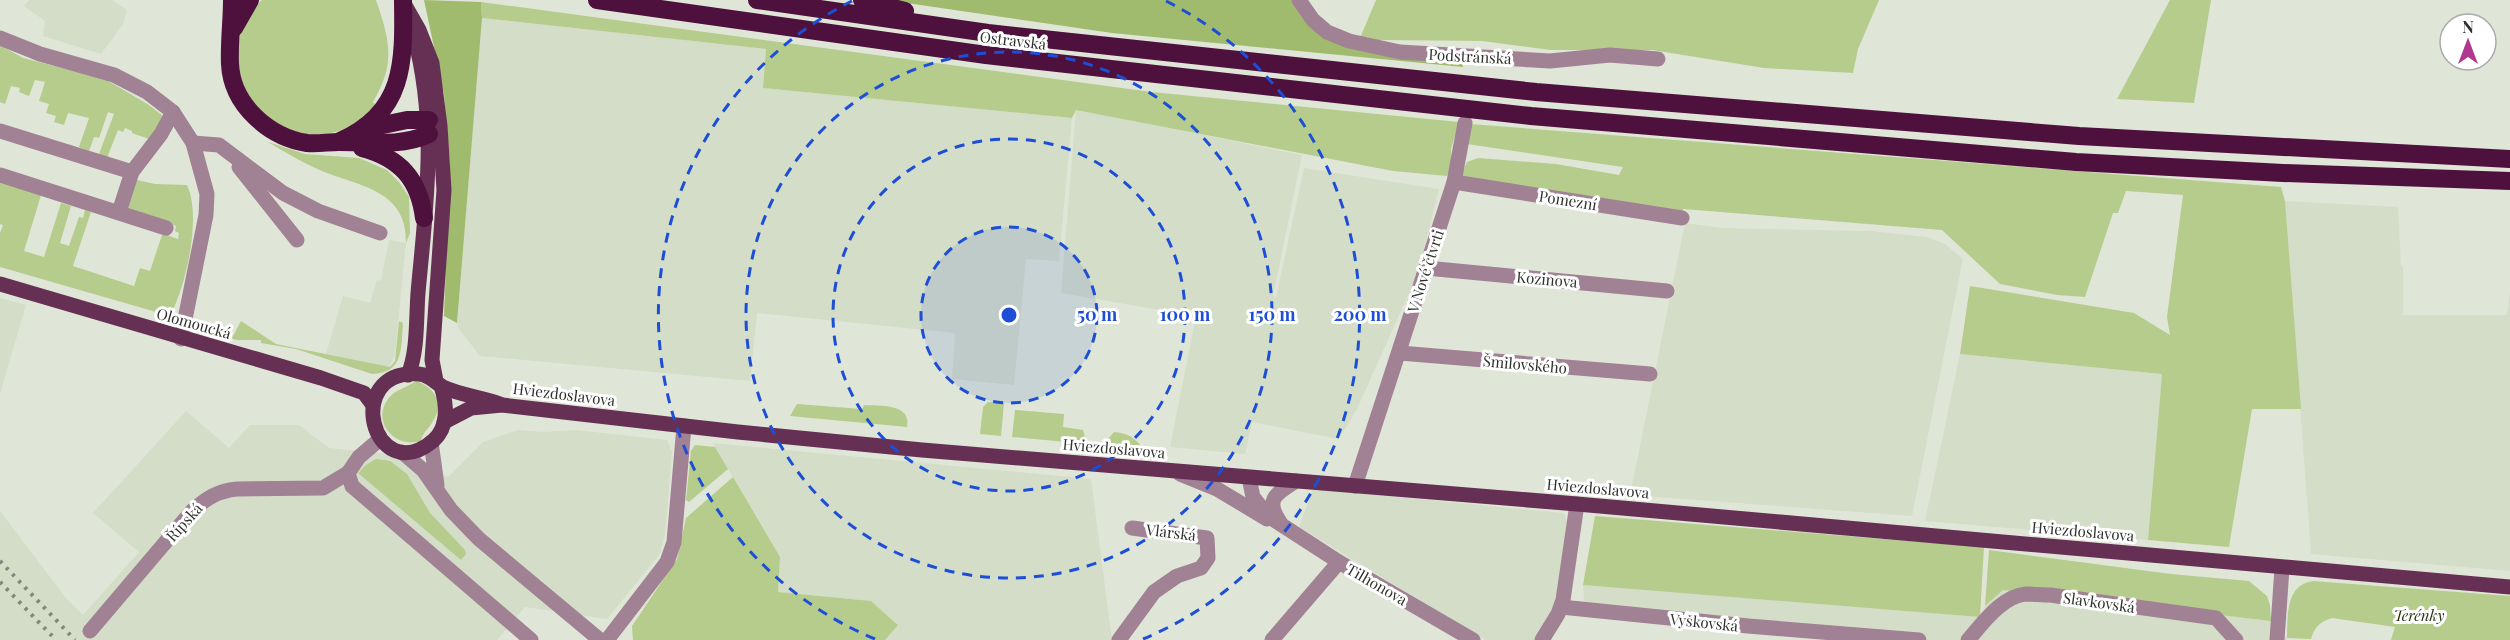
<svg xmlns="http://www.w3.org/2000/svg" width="2510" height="640" viewBox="0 0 2510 640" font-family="'Playfair Display',serif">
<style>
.built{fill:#d4ddc7}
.green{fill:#b5cc8d}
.forest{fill:#a0bb6e}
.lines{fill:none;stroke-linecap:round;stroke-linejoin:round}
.minor{stroke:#a18194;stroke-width:15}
.major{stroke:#653054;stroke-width:15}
.highway{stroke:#4e103d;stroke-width:18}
.rail{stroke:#82867c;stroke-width:4;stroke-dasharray:3 6;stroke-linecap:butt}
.ring{fill:none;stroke:#1d4ed8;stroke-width:3;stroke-dasharray:10 8}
.labels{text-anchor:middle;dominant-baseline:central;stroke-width:6;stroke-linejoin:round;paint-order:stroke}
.street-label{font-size:15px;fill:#2e302b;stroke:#fff}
.park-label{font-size:15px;font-style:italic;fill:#263110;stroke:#fff}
.centre{fill:#1d4ed8;stroke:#fff;stroke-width:3}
.ring-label{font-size:18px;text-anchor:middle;font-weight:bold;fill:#1d4ed8;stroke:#fff;stroke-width:6;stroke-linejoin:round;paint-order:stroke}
</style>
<rect width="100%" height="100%" fill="#e0e6d7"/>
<g class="built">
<polygon points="29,0 112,0 127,10 123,24 101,54 43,36 45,21 24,6"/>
<polygon points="482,18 766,49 763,88 1072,118 1059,261 1026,259 1014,385 952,379 955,333 757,313 750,381 480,356 458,328 457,323"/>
<polygon points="1076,109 1302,155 1273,296 1276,297 1304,168 1439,189 1418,273 1357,409 1339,439 1252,422 1245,454 1170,447 1196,316 1061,293"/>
<polygon points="2285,201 2398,207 2401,266 2403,266 2403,315 2507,315 2510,291 2510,571 2311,554"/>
<polygon points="1685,223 1722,228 1871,231 1927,237 1945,244 1963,259 1912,516 1630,495"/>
<polygon points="389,240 406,243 395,354 389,367 326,354 343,296 370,303 377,280 381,281"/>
<polygon points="0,298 26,305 0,394"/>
<polygon points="1960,354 2162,374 2148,540 1925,521"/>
<polygon points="186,411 229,448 250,425 299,425 329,448 388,454 448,477 483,442 518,430 544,432 576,430 667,440 672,452 665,534 660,554 607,619 525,607 497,640 0,640 0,511 66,598 83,615 139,552 93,513"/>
<polygon points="713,443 1091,479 1112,640 885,640 898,624 871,601 778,592 780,557"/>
<polygon points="1313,489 1562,513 1565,515 1567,523 1559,590 1552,611 1534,640 1486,640 1299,527"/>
<polygon points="1583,585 1980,617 1985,606 2003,590 2271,621 2287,638 2287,640 1878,640 1585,614"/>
</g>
<g class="green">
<path d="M262,0H376C390,41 396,63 373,102L377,106C290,193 188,62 262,0Z"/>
<polygon points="1376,0 1879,0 1858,49 1853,73 1764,68 1652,50 1551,50 1482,41 1381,40 1380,43 1360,38"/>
<polygon points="2170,0 2211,0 2194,103 2117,99"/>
<polygon points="481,2 1152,92 1459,122 1451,149 1452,162 1447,176 1393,171 1076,110 1072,118 763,88 766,49 482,18"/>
<polygon points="0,45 23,58 105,79 149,105 163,116 164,121 149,139 132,133 132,131 125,128 123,132 118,130 108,155 109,158 99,154 114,114 108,112 99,138 94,137 89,151 79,147 89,118 68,113 64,125 54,122 56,116 46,113 49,104 39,101 45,82 35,80 29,96 19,92 20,88 11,86 5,104 0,102"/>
<polygon points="1470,124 2281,187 2285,201 2301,409 2252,409 2229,547 2148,540 2162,374 1960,354 1970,286 2134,313 2170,335 2167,317 2183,195 2126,191 2118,213 2113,213 2085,297 2057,295 2000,284 1942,230 1683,209 1682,215 1459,178 1467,162 1478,158 1556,164 1619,175 1623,167 1467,144"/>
<path d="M268,142L305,154L359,158L387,170L399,182L409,197L410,233L406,243C407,190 361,187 322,171C303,163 285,152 268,142Z"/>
<path d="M0,179L42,192L24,251L44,257L61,203L71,206L60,243L69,246L79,217L83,218L85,210L91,212L73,266L134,286L140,268L150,271L162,235H165L167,229L170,230L169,236L178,239L179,233L175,231L176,226L127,209L137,180L155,184L187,185C202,217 186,286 170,316L0,267V233L3,225L0,224Z"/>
<path d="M241,321L276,344L390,367L395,361L399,321L403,323C401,348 404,373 372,374L296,349L261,343V340H237L205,333L199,329L232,338Z"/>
<path d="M416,381C434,387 445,403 433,421C429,429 422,433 421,441C395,449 371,422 388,399C395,389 407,388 416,381Z"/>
<polygon points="988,402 1004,403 1001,436 980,434 983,407"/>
<path d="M797,404L862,409L864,405C879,406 912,403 907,427L790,416Z"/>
<polygon points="1015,410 1064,414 1063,427 1083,430 1087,444 1012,437"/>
<path d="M1114,432C1131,433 1140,442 1148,456L1114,453L1107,447L1108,439Z"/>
<polygon points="695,445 715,447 728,469 689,502 686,500 691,451"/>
<polygon points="376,459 390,461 407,474 430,513 465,550 466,554 461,560 358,473 366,465"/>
<polygon points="733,477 780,557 778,592 871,601 898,625 885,640 633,640 632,626 677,559 686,518"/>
<polygon points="1595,516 1984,547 1980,617 1583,585"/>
<polygon points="1989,550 2171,574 2249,581 2267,596 2270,605 2271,621 2003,590 1985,606"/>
<path d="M2313,581L2510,596V640H2391L2395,627L2332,618C2320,622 2315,626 2311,639L2287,638C2288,616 2285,585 2313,581Z"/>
</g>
<g class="forest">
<polygon points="424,0 481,2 482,18 457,323 444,316 450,165 444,94"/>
<polygon points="886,0 1293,0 1308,24 1462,62 1463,67 1112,33"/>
</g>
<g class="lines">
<g class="minor">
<polyline points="1299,0 1313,20 1327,32 1349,41 1400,52 1550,61 1610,55 1658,59"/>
<polyline points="0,38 40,54 114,75 147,92 173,112 193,143 207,194 206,215 181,339"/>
<polyline points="0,131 132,172"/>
<polyline points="193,143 219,145 283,193 318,211 380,233"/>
<polyline points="239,167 297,240"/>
<polyline points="0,175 166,228"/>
<polyline points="1454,182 1682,218"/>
<polyline points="119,212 132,172 161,134 173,112"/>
<polyline points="1426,268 1667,291"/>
<polyline points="1400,353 1650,374"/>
<polyline points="431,442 437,485"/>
<polyline points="402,452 423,470 451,510 479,539 600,640"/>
<polyline points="348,473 352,486 531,640"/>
<polyline points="1180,474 1217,489 1267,519"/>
<polyline points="1249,478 1253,497 1268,516 1339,562 1473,640"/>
<polyline points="1355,486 1454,182 1465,123"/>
<path d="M1280,522C1264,499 1277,493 1296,481"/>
<polyline points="1561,607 1748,626 1919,640"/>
<path d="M90,631L192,511C207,498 217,491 237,489L323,488L348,473L359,457L380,439"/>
<polyline points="607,640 667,562 674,542 684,426"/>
<polyline points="1119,640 1154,592 1177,576 1201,568 1208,558 1207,538 1132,528"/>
<polyline points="1272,640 1339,562"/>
<polyline points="1542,640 1558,614 1563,600 1577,504"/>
<path d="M1968,640C1983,623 2002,596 2026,594C2034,594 2042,595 2050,595L2216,618L2236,640"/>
<polyline points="2277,640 2282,568"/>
</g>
<g class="major">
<polyline points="402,0 419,30 432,63 440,126 444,190 432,360 436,381"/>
<polyline points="0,284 321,378 364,393 373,405"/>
<path d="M408,375C418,351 416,319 418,293C426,204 438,125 414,35"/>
<path d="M441,386C447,404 449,427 433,441C373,490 341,368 419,374C430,375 434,382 443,387C460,395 481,397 500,404"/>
<polyline points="444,422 471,408 502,405 738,432 922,450 1577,504 2510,587"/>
</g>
<g class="highway">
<path d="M232,0C232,21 229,43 230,64C232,105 269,137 307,143C318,144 328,142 339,142C369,142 401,147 429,134"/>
<polyline points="597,0 986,55 1531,116 2076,162 2283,173 2510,181"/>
<polyline points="757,0 988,33 1536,92 2079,136 2510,159"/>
<polyline points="862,0 905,11"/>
<polyline points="234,28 250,0"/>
<polyline points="364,129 407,120 429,120"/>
<path d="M340,141C405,113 404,62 403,1"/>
<path d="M362,148C400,158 419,179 424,218"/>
</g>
<g class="rail">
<polyline points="0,561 75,640"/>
<polyline points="0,582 56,640"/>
</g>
</g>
<circle cx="1009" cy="315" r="88" fill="#1d4ed8" fill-opacity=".12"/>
<g class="ring">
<circle cx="1009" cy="315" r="88"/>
<circle cx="1009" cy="315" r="176"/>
<circle cx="1009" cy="315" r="263"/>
<path d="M875 639A351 351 0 0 1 852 1M1166 1A351 351 0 0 1 1143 639"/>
</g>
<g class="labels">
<g class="street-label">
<text transform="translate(1013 40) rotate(7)">Ostravská</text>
<text transform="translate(1470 56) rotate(3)">Podstránská</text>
<text transform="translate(1568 200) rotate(9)">Pomezní</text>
<text transform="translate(1425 271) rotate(-72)">V Nové čtvrti</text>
<text transform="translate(1547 279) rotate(5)">Kozinova</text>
<text transform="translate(194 323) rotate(16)">Olomoucká</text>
<text transform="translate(1525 364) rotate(5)">Šmilovského</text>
<text transform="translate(564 394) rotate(7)">Hviezdoslavova</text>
<text transform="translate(1114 448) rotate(5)">Hviezdoslavova</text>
<text transform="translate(1598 488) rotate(5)">Hviezdoslavova</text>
<text transform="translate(184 522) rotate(-48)">Řípská</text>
<text transform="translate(2083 531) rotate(5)">Hviezdoslavova</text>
<text transform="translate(1171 532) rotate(7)">Vlárská</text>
<text transform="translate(1377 584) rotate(30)">Tilhonova</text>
<text transform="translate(2099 602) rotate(8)">Slavkovská</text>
<text transform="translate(1704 622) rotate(6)">Vyškovská</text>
</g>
<g class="park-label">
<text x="2419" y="615">Terénky</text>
</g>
</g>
<circle cx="1009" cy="315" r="9" class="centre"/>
<g class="ring-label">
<text x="1097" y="321">50 m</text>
<text x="1185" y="321">100 m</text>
<text x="1272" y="321">150 m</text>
<text x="1360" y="321">200 m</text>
</g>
<g transform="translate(2468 42)"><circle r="28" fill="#ffffff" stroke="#abacaa" stroke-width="1.5"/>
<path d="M0-4.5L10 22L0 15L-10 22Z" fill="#b0388e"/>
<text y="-9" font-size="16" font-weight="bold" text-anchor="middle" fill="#2e302b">N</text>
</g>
</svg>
